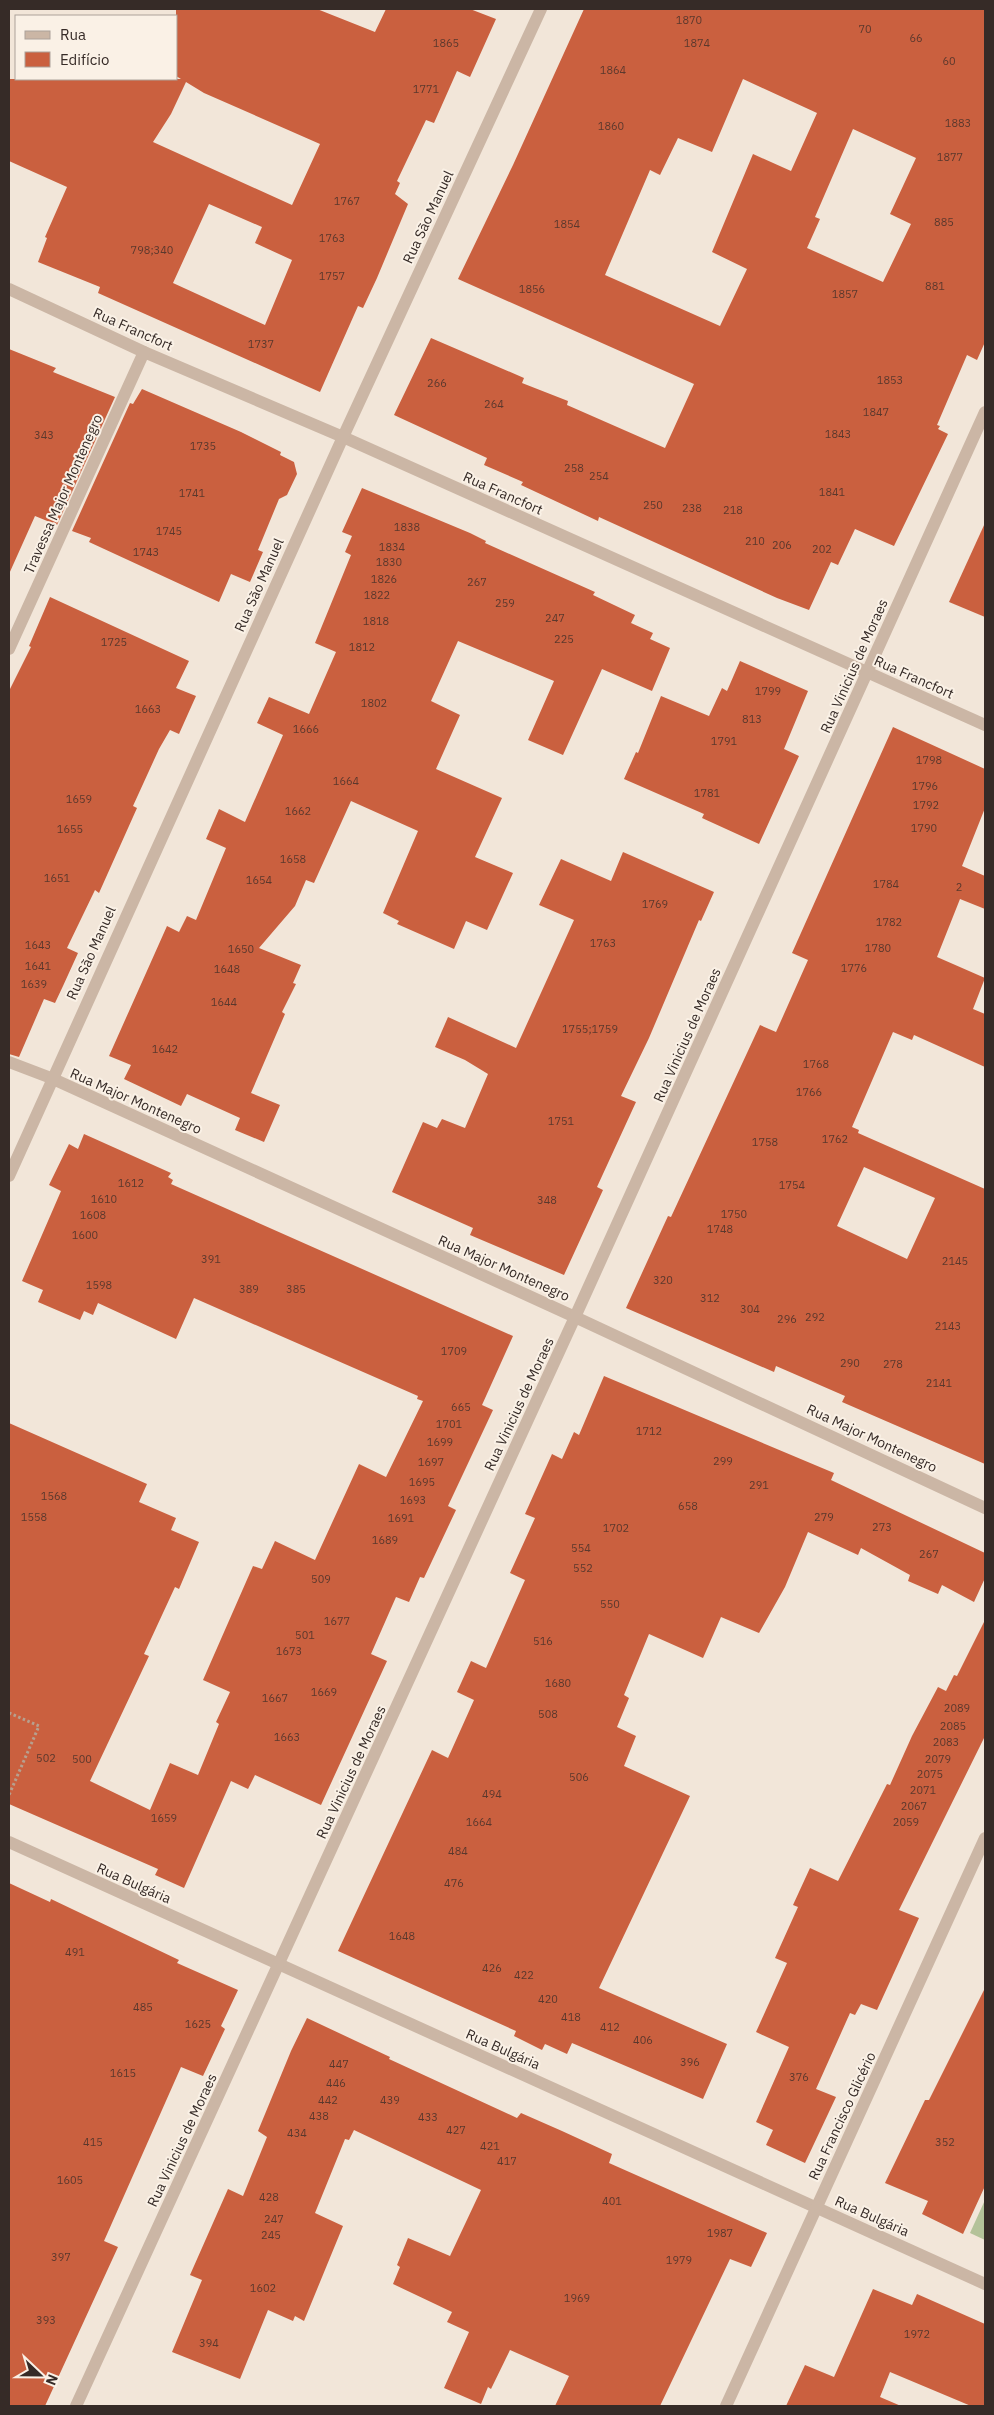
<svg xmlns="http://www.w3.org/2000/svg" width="994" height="2415" viewBox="0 0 994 2415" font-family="'IBM Plex Sans',sans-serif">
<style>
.green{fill:#b4c299}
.building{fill:#ca603f;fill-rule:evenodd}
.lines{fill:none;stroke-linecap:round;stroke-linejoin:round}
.path{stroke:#b7a08f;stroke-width:3;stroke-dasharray:2.5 2.5;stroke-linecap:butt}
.minor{stroke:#cbb6a5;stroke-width:12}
.labels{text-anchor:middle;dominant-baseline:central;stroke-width:4;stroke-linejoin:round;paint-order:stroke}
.number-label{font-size:11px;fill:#5b382d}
.street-label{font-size:14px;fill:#362b27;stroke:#faf1e6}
</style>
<rect width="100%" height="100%" fill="#f2e6d9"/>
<polygon class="green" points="985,2200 985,2240 970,2233"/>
<g class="building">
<path d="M176,9H317L375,32L386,9H470L496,19L470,77L457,71L434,123L426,120L397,181L400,183L395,194L408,204L377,278L363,308L358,306L320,392L98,293L100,287L38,262L47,238L45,237L67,187L9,161V79H181L176,76ZM186,82L204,93L320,144L292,205L153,142L171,114ZM209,204L262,227L255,243L292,260L265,325L173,283Z"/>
<path d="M584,9H985V342L977,360L967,355L937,425L940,426L938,429L948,434L894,546L855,529L838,565L831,562L809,610L777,598L599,517L598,521L551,499L521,485L523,482L484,465L487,458L394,415L431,338L524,378L522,383L568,401L567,405L665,448L694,384L458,279L513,165ZM743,79L817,113L791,171L753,154L712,252L747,269L720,326L605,275L650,170L660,175L678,138L712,152ZM853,129L916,158L890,214L911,224L883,282L807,248L820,219L815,217Z"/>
<polygon points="9,349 56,368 53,372 115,397 57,525 35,516 9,574"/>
<polygon points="142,389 241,432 281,452 280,455 294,462 297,474 287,495 279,499 258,550 263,552 250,582 231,574 219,602 89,542 91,538 72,531 130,403 133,404"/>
<polygon points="362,488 470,533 486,541 485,543 595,592 593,595 635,615 631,623 653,633 650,639 670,648 652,691 602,669 563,755 528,740 554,681 458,641 431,701 460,715 436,769 502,798 475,857 513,873 487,930 466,921 454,949 397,924 399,921 383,913 418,831 351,801 314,883 306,880 295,906 259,948 301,965 293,983 296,984 282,1012 285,1014 251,1093 280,1105 264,1142 235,1130 240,1118 187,1094 181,1106 124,1079 131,1065 109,1056 167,926 179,932 187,916 196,920 226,848 206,839 219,809 245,822 283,735 257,723 269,697 309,714 336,652 315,643 351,555 345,552 352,536 342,532"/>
<polygon points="985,523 985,617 949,602"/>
<polygon points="50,597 189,661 176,688 196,696 179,734 170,730 159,749 133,806 137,808 99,893 95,890 67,948 78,953 63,986 55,1003 44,999 19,1057 9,1054 9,691 31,647 29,646"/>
<polygon points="740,661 808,691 784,749 799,756 759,844 702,818 704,814 624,779 636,752 638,753 661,696 709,716 722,688 727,691"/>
<path d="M893,727L985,769V808L962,866L985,876V909L960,899L937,957L985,978L973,1009L985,1014V1067L914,1035L912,1040L893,1032L852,1127L859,1130L858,1133L985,1189V1464L842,1402L845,1396L776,1366L774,1372L626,1308L668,1216L671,1217L760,1025L776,1032L808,960L792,953ZM864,1167L935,1198L907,1259L837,1226Z"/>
<polygon points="623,852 714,892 701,921 699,920 649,1038 621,1096 636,1102 597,1187 603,1190 564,1275 470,1235 473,1228 392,1192 423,1122 437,1128 442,1119 465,1128 488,1074 465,1060 435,1047 448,1017 516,1048 574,920 539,905 561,859 611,881"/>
<polygon points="84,1134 171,1173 168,1177 173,1180 171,1184 513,1336 482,1405 493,1410 448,1506 456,1510 424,1578 420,1577 409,1602 396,1597 371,1654 387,1661 321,1805 255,1775 248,1789 231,1781 184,1888 155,1875 158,1869 9,1804 9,1423 147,1484 139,1502 176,1518 171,1530 199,1542 179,1589 175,1587 144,1654 149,1656 90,1781 150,1810 170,1763 198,1775 219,1724 216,1722 230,1692 203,1680 253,1566 262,1569 275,1541 315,1560 359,1464 386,1477 423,1401 417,1399 418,1396 194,1298 176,1339 98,1303 93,1315 84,1311 80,1320 38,1302 43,1290 22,1281 61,1191 49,1185 69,1144 78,1149"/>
<polygon points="604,1376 834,1473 831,1480 985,1553 985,1578 974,1602 942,1585 938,1594 908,1581 910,1575 861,1548 858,1555 808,1532 785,1587 759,1633 721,1617 703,1658 649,1634 624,1695 629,1698 617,1727 636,1736 624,1766 690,1796 599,1988 727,2044 703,2099 572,2043 567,2054 545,2044 542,2050 514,2036 516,2031 338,1951 432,1750 448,1758 474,1700 457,1692 471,1661 486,1668 525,1580 510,1573 535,1518 525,1514 552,1454 562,1459 574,1432 579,1435"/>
<polygon points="985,1620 985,1736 899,1910 919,1918 877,2010 861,2004 855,2015 850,2013 816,2089 836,2097 805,2163 766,2145 773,2130 756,2122 789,2047 756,2032 787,1963 775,1958 798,1907 793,1905 810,1868 838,1881 887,1784 890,1785 912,1736 938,1687 946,1691 954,1675 957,1676"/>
<polygon points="9,1883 50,1902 51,1899 179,1960 177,1963 238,1990 221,2026 225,2029 203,2076 181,2067 104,2241 118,2247 45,2406 9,2406"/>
<polygon points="985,1988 985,2186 963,2234 922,2214 928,2201 885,2183 925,2100 929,2100"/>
<polygon points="307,2018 390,2057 389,2059 517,2118 521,2113 562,2131 612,2154 609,2163 767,2233 751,2267 730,2259 660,2406 555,2406 569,2376 510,2350 491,2389 488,2387 481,2404 444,2388 469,2332 447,2322 452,2312 393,2284 400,2267 397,2265 408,2238 450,2256 481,2190 354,2130 349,2140 345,2139 315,2213 343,2226 304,2321 295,2316 293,2321 268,2310 240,2379 172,2352 202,2280 190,2275 228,2189 243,2196 267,2137 258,2131 291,2051"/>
<polygon points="873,2289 912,2305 917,2294 985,2324 985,2406 971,2406 890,2372 880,2397 901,2406 786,2406 805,2365 834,2377"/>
</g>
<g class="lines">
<polyline class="path" points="9,1713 39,1726 9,1795"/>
<g class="minor">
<polyline points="9,289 144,352 343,437 985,725"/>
<polyline points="9,649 144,352"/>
<polyline points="9,1062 51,1078 575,1317 985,1508"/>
<polyline points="9,1176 343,437 541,9"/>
<polyline points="9,1842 985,2284"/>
<polyline points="76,2406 575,1317 985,412"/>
<polyline points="726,2406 985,1838"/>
</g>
</g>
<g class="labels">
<g class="number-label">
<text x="689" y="20">1870</text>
<text x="865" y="29">70</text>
<text x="916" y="38">66</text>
<text x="446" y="43">1865</text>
<text x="697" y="43">1874</text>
<text x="949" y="61">60</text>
<text x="613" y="70">1864</text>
<text x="426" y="89">1771</text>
<text x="958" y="123">1883</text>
<text x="611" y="126">1860</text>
<text x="950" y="157">1877</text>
<text x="347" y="201">1767</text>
<text x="944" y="222">885</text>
<text x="567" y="224">1854</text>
<text x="332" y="238">1763</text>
<text x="152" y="250">798;340</text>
<text x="332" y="276">1757</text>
<text x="935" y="286">881</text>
<text x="532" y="289">1856</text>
<text x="845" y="294">1857</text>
<text x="261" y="344">1737</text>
<text x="890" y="380">1853</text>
<text x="437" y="383">266</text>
<text x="494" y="404">264</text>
<text x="876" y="412">1847</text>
<text x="838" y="434">1843</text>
<text x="44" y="435">343</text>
<text x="203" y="446">1735</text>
<text x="574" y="468">258</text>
<text x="599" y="476">254</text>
<text x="832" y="492">1841</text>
<text x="192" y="493">1741</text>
<text x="653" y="505">250</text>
<text x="692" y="508">238</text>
<text x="733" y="510">218</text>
<text x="407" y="527">1838</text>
<text x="169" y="531">1745</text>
<text x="755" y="541">210</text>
<text x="782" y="545">206</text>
<text x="392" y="547">1834</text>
<text x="822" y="549">202</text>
<text x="146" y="552">1743</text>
<text x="389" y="562">1830</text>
<text x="384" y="579">1826</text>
<text x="477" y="582">267</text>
<text x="377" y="595">1822</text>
<text x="505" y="603">259</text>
<text x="555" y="618">247</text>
<text x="376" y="621">1818</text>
<text x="564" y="639">225</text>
<text x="114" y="642">1725</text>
<text x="362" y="647">1812</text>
<text x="768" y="691">1799</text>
<text x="374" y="703">1802</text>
<text x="148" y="709">1663</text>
<text x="752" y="719">813</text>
<text x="306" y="729">1666</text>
<text x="724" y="741">1791</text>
<text x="929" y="760">1798</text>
<text x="346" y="781">1664</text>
<text x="925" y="786">1796</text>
<text x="707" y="793">1781</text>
<text x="79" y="799">1659</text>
<text x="926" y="805">1792</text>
<text x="298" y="811">1662</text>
<text x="924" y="828">1790</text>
<text x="70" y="829">1655</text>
<text x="293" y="859">1658</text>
<text x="57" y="878">1651</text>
<text x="259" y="880">1654</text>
<text x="886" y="884">1784</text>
<text x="959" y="887">2</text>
<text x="655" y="904">1769</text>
<text x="889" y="922">1782</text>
<text x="603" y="943">1763</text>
<text x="38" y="945">1643</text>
<text x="878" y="948">1780</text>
<text x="241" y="949">1650</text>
<text x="38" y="966">1641</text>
<text x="854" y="968">1776</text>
<text x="227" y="969">1648</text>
<text x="34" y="984">1639</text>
<text x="224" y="1002">1644</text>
<text x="590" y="1029">1755;1759</text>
<text x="165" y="1049">1642</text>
<text x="816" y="1064">1768</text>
<text x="809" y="1092">1766</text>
<text x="561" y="1121">1751</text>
<text x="835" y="1139">1762</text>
<text x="765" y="1142">1758</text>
<text x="131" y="1183">1612</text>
<text x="792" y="1185">1754</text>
<text x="104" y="1199">1610</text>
<text x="547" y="1200">348</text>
<text x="734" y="1214">1750</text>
<text x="93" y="1215">1608</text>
<text x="720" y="1229">1748</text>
<text x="85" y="1235">1600</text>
<text x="211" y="1259">391</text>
<text x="955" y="1261">2145</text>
<text x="663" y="1280">320</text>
<text x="99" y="1285">1598</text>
<text x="249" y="1289">389</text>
<text x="296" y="1289">385</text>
<text x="710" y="1298">312</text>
<text x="750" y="1309">304</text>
<text x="815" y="1317">292</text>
<text x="787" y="1319">296</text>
<text x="948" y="1326">2143</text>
<text x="454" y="1351">1709</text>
<text x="850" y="1363">290</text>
<text x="893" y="1364">278</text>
<text x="939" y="1383">2141</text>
<text x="461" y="1407">665</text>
<text x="449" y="1424">1701</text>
<text x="649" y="1431">1712</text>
<text x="440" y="1442">1699</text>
<text x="723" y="1461">299</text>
<text x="431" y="1462">1697</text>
<text x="422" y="1482">1695</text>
<text x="759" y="1485">291</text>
<text x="54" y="1496">1568</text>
<text x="413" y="1500">1693</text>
<text x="688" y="1506">658</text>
<text x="34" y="1517">1558</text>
<text x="824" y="1517">279</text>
<text x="401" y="1518">1691</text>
<text x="882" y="1527">273</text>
<text x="616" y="1528">1702</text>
<text x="385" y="1540">1689</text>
<text x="581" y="1548">554</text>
<text x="929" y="1554">267</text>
<text x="583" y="1568">552</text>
<text x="321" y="1579">509</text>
<text x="610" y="1604">550</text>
<text x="337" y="1621">1677</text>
<text x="305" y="1635">501</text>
<text x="543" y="1641">516</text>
<text x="289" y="1651">1673</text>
<text x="558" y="1683">1680</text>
<text x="324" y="1692">1669</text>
<text x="275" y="1698">1667</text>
<text x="957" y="1708">2089</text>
<text x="548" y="1714">508</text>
<text x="953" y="1726">2085</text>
<text x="287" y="1737">1663</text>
<text x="946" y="1742">2083</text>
<text x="46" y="1758">502</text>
<text x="82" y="1759">500</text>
<text x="938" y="1759">2079</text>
<text x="930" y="1774">2075</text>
<text x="579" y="1777">506</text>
<text x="923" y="1790">2071</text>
<text x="492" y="1794">494</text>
<text x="914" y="1806">2067</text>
<text x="164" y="1818">1659</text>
<text x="479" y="1822">1664</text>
<text x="906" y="1822">2059</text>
<text x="458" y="1851">484</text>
<text x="454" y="1883">476</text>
<text x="402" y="1936">1648</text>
<text x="75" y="1952">491</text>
<text x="492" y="1968">426</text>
<text x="524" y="1975">422</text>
<text x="548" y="1999">420</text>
<text x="143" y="2007">485</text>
<text x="571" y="2017">418</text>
<text x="198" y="2024">1625</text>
<text x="610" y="2027">412</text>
<text x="643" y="2040">406</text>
<text x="690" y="2062">396</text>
<text x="339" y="2064">447</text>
<text x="123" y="2073">1615</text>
<text x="799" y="2077">376</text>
<text x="336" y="2083">446</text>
<text x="328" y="2100">442</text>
<text x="390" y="2100">439</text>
<text x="319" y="2116">438</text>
<text x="428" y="2117">433</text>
<text x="456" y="2130">427</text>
<text x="297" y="2133">434</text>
<text x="93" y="2142">415</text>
<text x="945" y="2142">352</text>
<text x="490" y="2146">421</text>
<text x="507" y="2161">417</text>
<text x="70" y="2180">1605</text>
<text x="269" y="2197">428</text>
<text x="612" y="2201">401</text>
<text x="274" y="2219">247</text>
<text x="720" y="2233">1987</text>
<text x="271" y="2235">245</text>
<text x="61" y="2257">397</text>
<text x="679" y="2260">1979</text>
<text x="263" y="2288">1602</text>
<text x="577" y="2298">1969</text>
<text x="46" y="2320">393</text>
<text x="917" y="2334">1972</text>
<text x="209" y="2343">394</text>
</g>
<g class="street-label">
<text transform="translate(428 217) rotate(-65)">Rua São Manuel</text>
<text transform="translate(133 329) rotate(24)">Rua Francfort</text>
<text transform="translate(503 493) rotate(24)">Rua Francfort</text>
<text transform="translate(63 494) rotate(-66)">Travessa Major Montenegro</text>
<text transform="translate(259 585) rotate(-66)">Rua São Manuel</text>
<text transform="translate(854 666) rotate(-66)">Rua Vinicius de Moraes</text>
<text transform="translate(914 677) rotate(24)">Rua Francfort</text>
<text transform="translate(91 953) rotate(-66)">Rua São Manuel</text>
<text transform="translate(687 1035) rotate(-66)">Rua Vinicius de Moraes</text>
<text transform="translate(136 1101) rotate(24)">Rua Major Montenegro</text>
<text transform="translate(504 1268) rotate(24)">Rua Major Montenegro</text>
<text transform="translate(519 1404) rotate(-65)">Rua Vinicius de Moraes</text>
<text transform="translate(872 1438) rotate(25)">Rua Major Montenegro</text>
<text transform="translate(351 1772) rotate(-65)">Rua Vinicius de Moraes</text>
<text transform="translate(134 1883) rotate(24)">Rua Bulgária</text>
<text transform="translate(503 2049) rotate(24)">Rua Bulgária</text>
<text transform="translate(842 2116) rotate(-65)">Rua Francisco Glicério</text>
<text transform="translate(182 2140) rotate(-65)">Rua Vinicius de Moraes</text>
<text transform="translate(872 2216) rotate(24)">Rua Bulgária</text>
</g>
</g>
<rect width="994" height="2415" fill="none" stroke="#362b27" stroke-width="20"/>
<rect x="15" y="15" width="162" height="65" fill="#faf1e6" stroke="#aca29a"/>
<rect x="25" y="31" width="25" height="8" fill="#cbb6a5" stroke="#aca29a"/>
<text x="60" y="40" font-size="15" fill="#362b27">Rua</text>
<rect x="25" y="52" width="25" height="15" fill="#ca603f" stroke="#aca29a"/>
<text x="60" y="65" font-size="15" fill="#362b27">Edifício</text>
<g transform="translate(40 2375) rotate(112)" stroke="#faf1e6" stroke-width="4" paint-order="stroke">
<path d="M0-4L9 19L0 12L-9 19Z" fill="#362b27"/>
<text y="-8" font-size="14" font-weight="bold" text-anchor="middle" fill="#362b27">N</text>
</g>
</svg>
